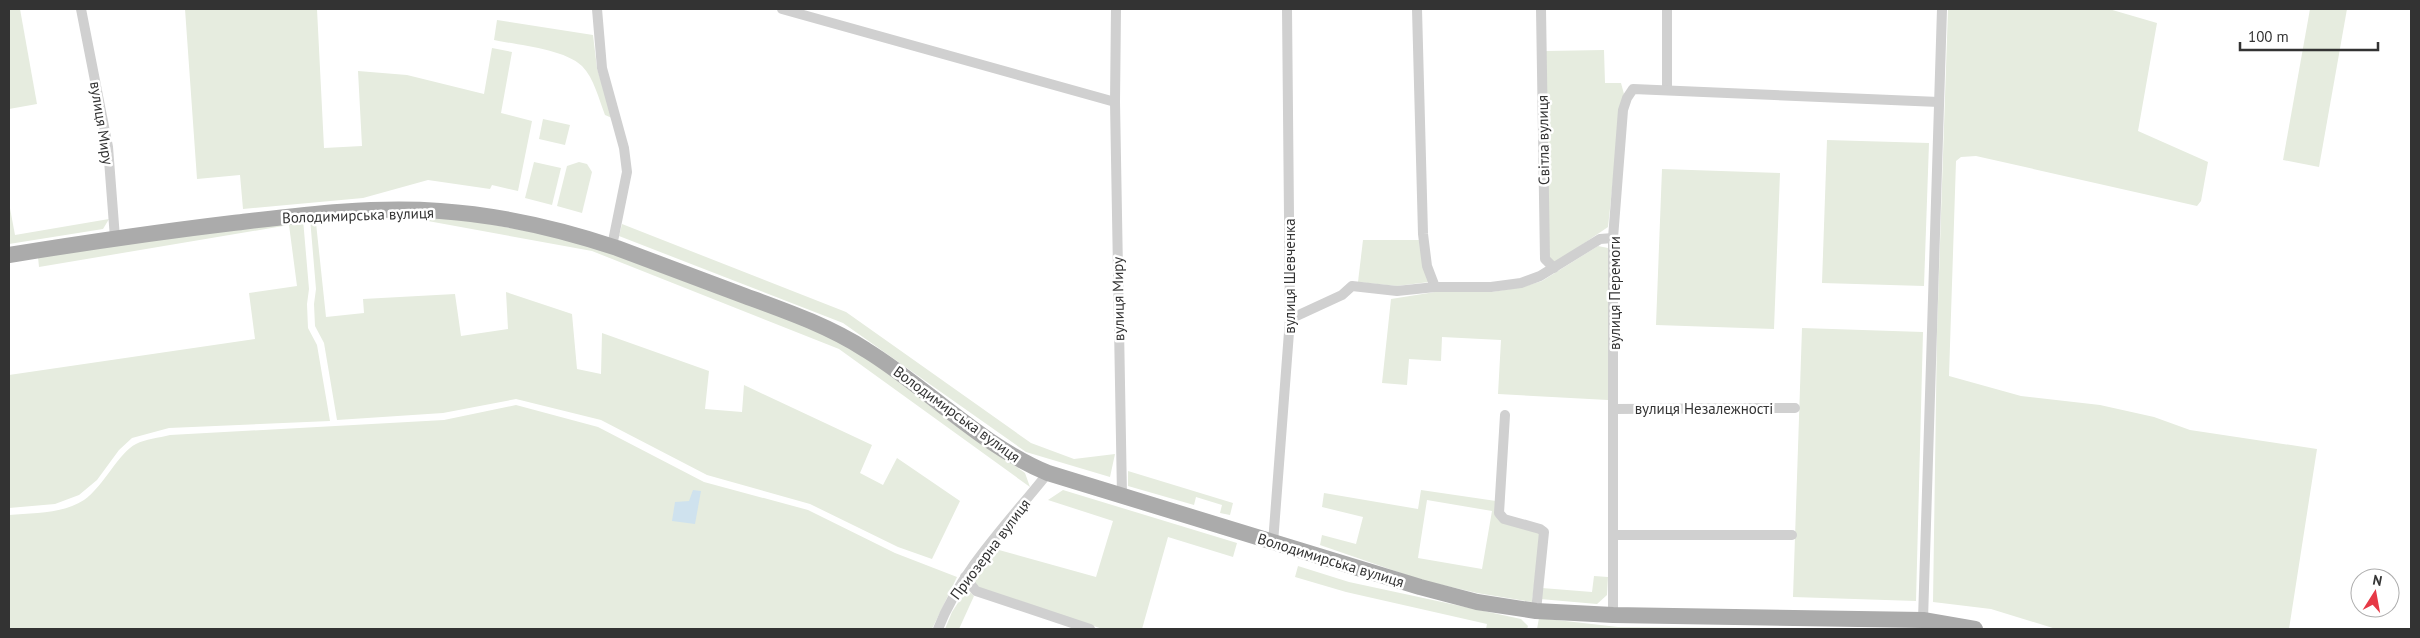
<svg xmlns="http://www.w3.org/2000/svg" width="2420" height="638" viewBox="0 0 2420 638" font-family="'PT Sans',sans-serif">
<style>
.green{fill:#e6ecdf;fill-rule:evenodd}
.water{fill:#cfe2ee}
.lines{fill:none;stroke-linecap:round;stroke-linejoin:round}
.street{stroke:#d0d0d0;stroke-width:10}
.primary{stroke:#ababab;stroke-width:16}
.labels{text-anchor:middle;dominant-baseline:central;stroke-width:5;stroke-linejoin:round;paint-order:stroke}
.street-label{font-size:15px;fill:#333;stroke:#fff}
</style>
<rect width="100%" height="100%" fill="#fff"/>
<g class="green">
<polygon points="9,9 20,9 37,104 9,109"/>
<polygon points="185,9 317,9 324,148 362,146 358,71 407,75 484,94 492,48 512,52 501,113 532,121 518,191 492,185 490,189 428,180 363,198 243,209 240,175 197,179"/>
<polygon points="1948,9 2109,9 2157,23 2138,131 2208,162 2201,201 2197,206 1976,156 1961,157 1956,161 1949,376 2021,396 2100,405 2154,417 2190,430 2317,449 2289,629 2056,629 1991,609 1933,602 1937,332"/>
<polygon points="2310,9 2347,9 2319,167 2283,160"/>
<path d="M497,20L593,35L597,68L612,118L605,115C599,100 594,78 582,66C564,49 518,45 494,40Z"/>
<polygon points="1604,50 1605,83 1621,83 1624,94 1621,106 1608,227 1555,263 1549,258 1546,51"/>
<polygon points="543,119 570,125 565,145 539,139"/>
<polygon points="1827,140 1929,143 1924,286 1822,283"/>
<polygon points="534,162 561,168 552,205 525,198"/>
<polygon points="579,162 587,164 592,172 582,213 557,206 567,166"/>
<polygon points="1662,169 1780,173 1774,329 1656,325"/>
<polygon points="9,203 15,235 109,219 103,229 9,244"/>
<polygon points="441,215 595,244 765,309 847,344 1025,473 1030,487 839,349 592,251 406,217 316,223 326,317 364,313 363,299 455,294 461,336 508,329 506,292 572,314 577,369 601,374 602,333 709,371 705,409 742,412 744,385 872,445 860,473 883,485 897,458 960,501 932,559 898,547 810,504 707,475 601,420 516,399 443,413 337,420 324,343 315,326 314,304 316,289 310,218"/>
<polygon points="303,219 309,289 307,304 308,328 317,345 330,421 169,428 132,438 119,450 97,480 79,495 55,504 9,508 9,375 255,339 249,293 297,286 289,225 39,267 38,257"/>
<polygon points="622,224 846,312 1031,443 1074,459 1115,454 1110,477 1026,452 843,323 619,236"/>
<polygon points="1363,240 1420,240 1429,282 1397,286 1358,282"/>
<polygon points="1598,246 1608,248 1608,400 1498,394 1501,340 1442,337 1441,361 1409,359 1407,385 1382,383 1391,299 1435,292 1492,292 1522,287 1542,281"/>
<polygon points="1802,328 1923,332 1916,601 1793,597"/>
<path d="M516,405L598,427L704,482L808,510L895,553L957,577L932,629H9V515C33,513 63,514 84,500C104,486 119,452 136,444C145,439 159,438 170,435L444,420Z"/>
<polygon points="1128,471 1233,503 1230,515 1220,513 1222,505 1196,497 1194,505 1128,486"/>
<polygon points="1063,490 1237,543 1233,557 1168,537 1142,629 1103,629 978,590 973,582 999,550 1096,577 1113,521 1048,500"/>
<path d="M1421,490L1496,501L1495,515L1540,534L1532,602L1477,593L1421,580L1320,545L1322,535L1356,544L1363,517L1322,507L1324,493L1418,509ZM1427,500L1492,511L1482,569L1418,558Z"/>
<polygon points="1298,566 1349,582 1521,619 1528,626 1527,629 1486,629 1487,624 1346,592 1295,577"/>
<polygon points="1594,576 1608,577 1607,595 1597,604 1540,599 1542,588 1592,592"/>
<polygon points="967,589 974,596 959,629 945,629 952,612"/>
<polygon points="1539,618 1618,627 1864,629 1537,629"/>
</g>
<polygon class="water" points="693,490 701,491 695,524 672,521 675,502 689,501"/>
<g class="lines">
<g class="street">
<polyline points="81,9 108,147 115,238"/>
<polyline points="597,9 602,68 624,148 627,172 612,246"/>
<polyline points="782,9 1115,102"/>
<polyline points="1116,9 1115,102 1122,496"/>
<polyline points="1417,9 1423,234 1427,266 1435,287"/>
<polyline points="1541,9 1545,259 1554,268"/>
<polyline points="1667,9 1667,90"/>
<polyline points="1290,319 1342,295 1352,286 1397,291 1435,287 1491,287 1521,283 1540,276 1600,239 1613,238"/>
<polyline points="1613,409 1795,408"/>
<polyline points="1505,415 1499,513 1504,519 1540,529 1544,532 1536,611"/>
<polyline points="1613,535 1792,535"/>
<polyline points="1273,543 1290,319 1287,9"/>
<polyline points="965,577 976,591 1090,629"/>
<polyline points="1613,615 1613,238 1623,110 1627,98 1633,89 1939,102"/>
<polyline points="1923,620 1942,9"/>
<path d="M938,629C961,570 1009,522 1048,473"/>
</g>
<path class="primary" d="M9,255C83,243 158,232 233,223C301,215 371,206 440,211C499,215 560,229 617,248C659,264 702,280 745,296C786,311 829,326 866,350C928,388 980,445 1048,473L1420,587L1477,602L1536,611L1613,615L1923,620L1975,629"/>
</g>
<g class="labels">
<g class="street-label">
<text transform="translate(102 123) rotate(81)">вулиця Миру</text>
<text transform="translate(1543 140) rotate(-91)">Світла вулиця</text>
<text transform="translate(358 215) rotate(-2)">Володимирська вулиця</text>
<text transform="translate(1289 276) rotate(-90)">вулиця Шевченка</text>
<text transform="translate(1614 293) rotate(-90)">вулиця Перемоги</text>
<text transform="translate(1118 299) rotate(-91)">вулиця Миру</text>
<text x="1704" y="408">вулиця Незалежності</text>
<text transform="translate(957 414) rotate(36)">Володимирська вулиця</text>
<text transform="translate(990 549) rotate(-53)">Приозерна вулиця</text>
<text transform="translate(1331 560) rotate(17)">Володимирська вулиця</text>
</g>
</g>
<rect width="2420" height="638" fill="none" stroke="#333333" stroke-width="20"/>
<g transform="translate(2375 593) rotate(11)"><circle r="24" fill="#ffffff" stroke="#adadad"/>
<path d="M0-4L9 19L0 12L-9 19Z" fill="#e63946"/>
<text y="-8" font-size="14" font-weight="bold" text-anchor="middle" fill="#333333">N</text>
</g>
<path d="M2240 42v8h138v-8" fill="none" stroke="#333333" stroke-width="2.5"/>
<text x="2248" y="42" font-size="15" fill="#333333" stroke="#ffffff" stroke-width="4" paint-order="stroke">100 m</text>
</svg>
